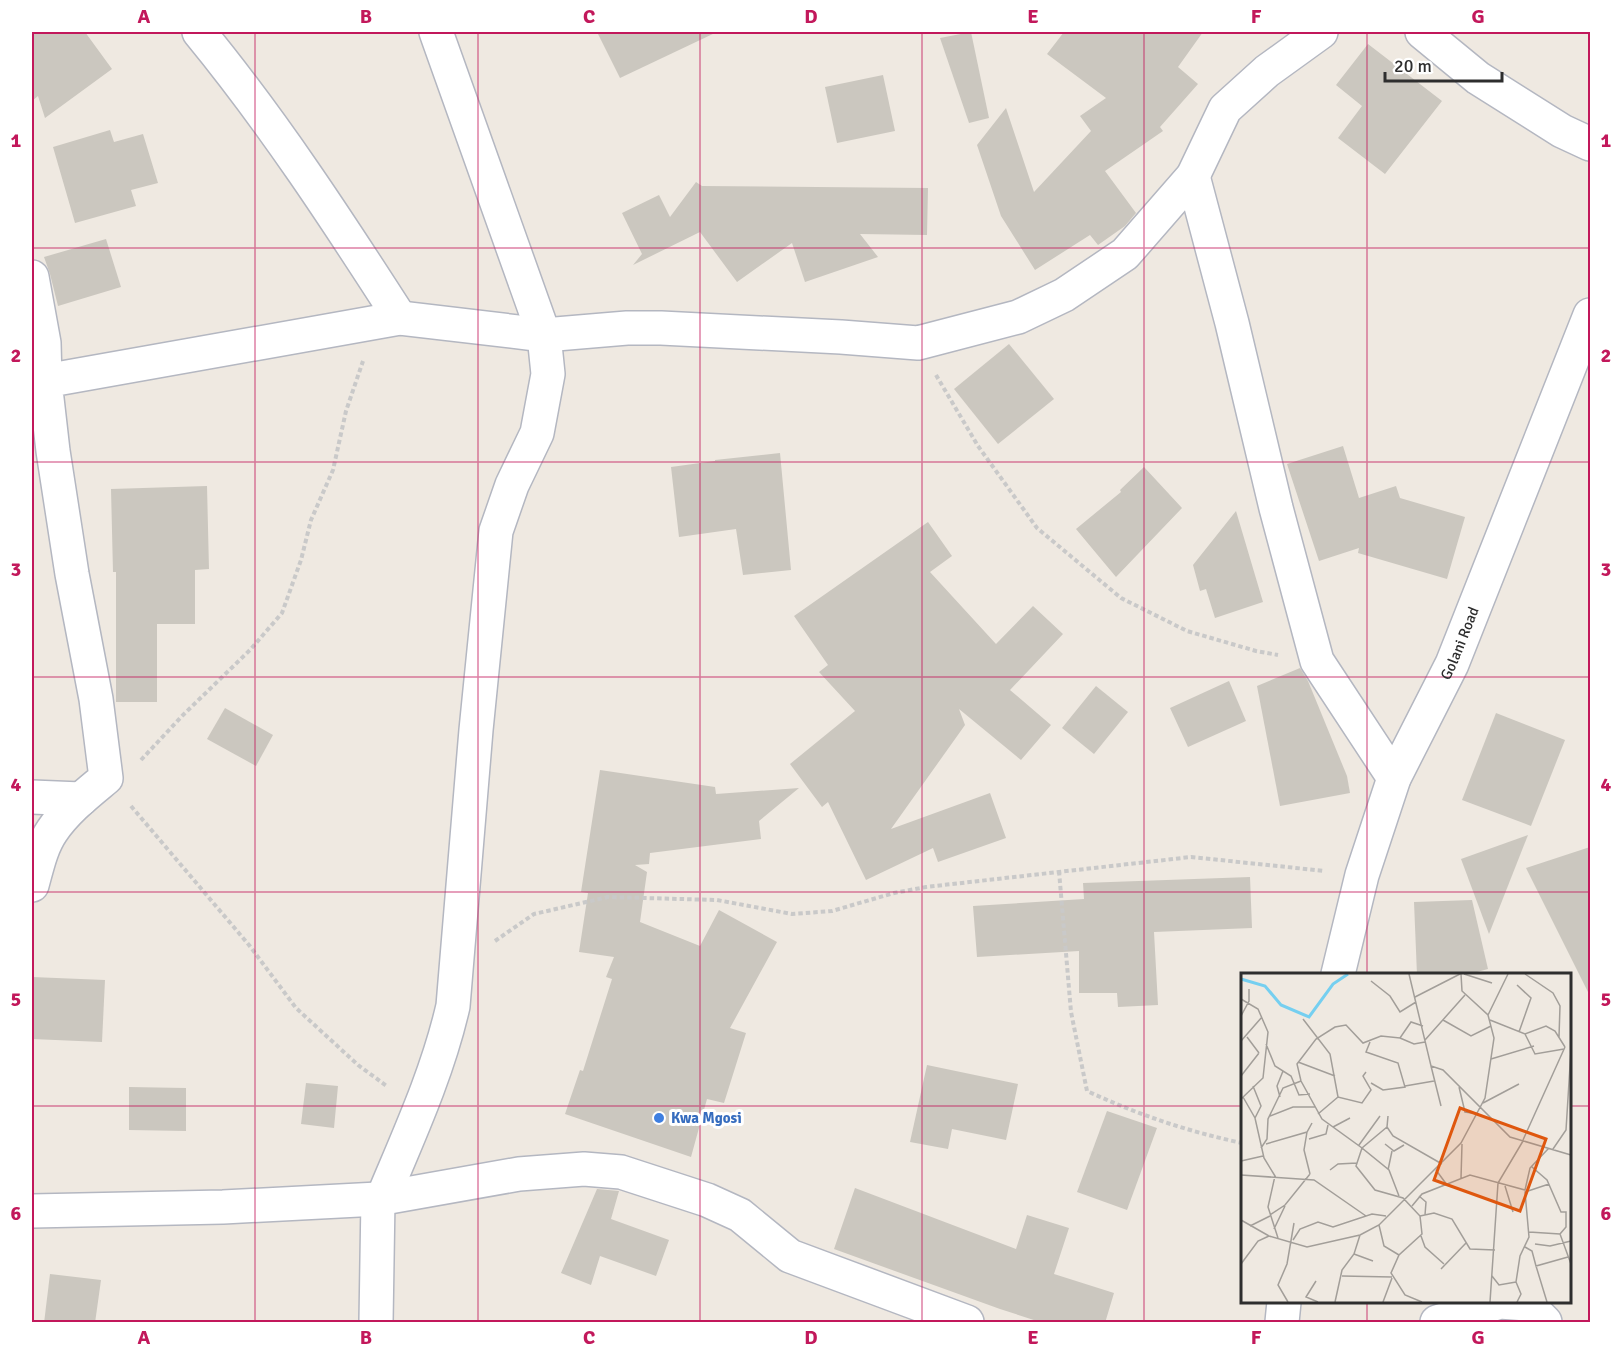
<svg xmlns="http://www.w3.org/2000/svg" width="1622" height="1354" viewBox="0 0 1622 1354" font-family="Signika,sans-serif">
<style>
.building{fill:#cbc7bf}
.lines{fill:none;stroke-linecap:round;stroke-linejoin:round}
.street-casing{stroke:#b4b7c1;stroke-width:36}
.path{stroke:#c9c9c9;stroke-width:4;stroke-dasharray:4.5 3;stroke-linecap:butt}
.street{stroke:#fff;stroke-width:33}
.grid{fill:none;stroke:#c2185b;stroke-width:1.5;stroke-opacity:0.55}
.shop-dot{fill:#3f7fe0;stroke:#fff;stroke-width:2}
.labels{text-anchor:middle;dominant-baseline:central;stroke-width:6;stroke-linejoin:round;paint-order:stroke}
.street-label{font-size:15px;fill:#2e2e2e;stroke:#fff}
.shop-label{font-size:15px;font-weight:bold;fill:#366cbe;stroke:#fff;text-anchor:start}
.inset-river{fill:none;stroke:#75cff0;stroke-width:3}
.inset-road{fill:none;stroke:#a29e99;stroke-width:1.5}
.view{fill:#df570e;fill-opacity:0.15;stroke:#df570e;stroke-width:3}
.inset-edge{fill:none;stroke:#2e2e2e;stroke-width:3}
.neatline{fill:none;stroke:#c2185b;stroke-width:2}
.grid-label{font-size:20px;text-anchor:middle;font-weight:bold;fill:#c2185b}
</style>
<rect width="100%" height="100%" fill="#efe9e1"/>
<g class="building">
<polygon points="32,32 85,32 112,69 45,118 38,96 32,101"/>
<polygon points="597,32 717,32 620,78"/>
<polygon points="971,32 989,118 969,123 940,38"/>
<polygon points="1064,32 1203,32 1178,67 1198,84 1160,127 1163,131 1105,171 1136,213 1125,226 1098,245 1090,235 1035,270 1001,216 977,145 1006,108 1034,192 1091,131 1080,116 1106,98 1047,54"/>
<polygon points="1368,44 1442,101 1385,174 1338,138 1362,106 1336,85"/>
<polygon points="883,75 895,131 837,143 825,87"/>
<polygon points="110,130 114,142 143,134 158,183 131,190 136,206 75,223 53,147"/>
<polygon points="696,182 702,186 928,188 927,235 860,234 878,257 805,282 792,243 737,282 700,232 633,265 642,254 622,213 659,195 670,217"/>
<polygon points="106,239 121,287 58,306 50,274 44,257"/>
<polygon points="1009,344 1054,399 998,444 954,389"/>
<polygon points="1343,446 1359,498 1396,486 1400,498 1465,517 1447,579 1358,553 1359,548 1319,561 1287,464"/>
<polygon points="780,453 791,570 743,575 736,529 679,537 671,467 715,461 715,460"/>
<polygon points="1144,467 1182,508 1116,577 1076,529 1121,492 1120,490"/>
<polygon points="207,486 209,569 195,570 195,624 157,624 157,702 116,702 116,572 113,572 111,489"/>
<polygon points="1236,511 1263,602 1215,618 1206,589 1200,591 1193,565"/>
<polygon points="928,522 952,556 930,572 996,644 1033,606 1063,634 1010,690 1051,725 1021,760 959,709 965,725 891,829 990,793 1006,838 938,862 933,848 866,880 828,802 822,807 790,764 855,711 819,672 828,665 794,616"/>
<polygon points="1300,668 1308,681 1347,776 1350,793 1280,806 1257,686"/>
<polygon points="1229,681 1246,721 1188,747 1170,708"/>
<polygon points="1096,686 1128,712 1094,754 1062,728"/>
<polygon points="225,708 273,735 256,766 207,739"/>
<polygon points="1496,713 1565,740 1531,826 1462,800"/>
<polygon points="600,770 715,787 716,794 799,788 759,821 761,839 650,853 649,864 635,865 647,872 640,922 700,946 719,910 777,942 730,1028 746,1033 724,1103 707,1099 691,1157 565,1114 580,1070 583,1071 612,979 606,977 614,957 579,952 588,893 581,892"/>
<polygon points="1528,835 1489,934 1461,859"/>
<polygon points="1590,847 1590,996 1526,868"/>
<polygon points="1250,877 1252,928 1154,932 1158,1005 1118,1007 1117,993 1079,993 1079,951 977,957 973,906 1084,899 1083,883"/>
<polygon points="1472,900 1488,969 1466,975 1417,975 1414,902"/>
<polygon points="32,977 105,980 102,1042 32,1039"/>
<polygon points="927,1065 1018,1084 1006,1140 952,1129 948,1149 910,1142"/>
<polygon points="306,1083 338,1086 334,1128 301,1124"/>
<polygon points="129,1087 186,1088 186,1131 129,1130"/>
<polygon points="1107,1111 1157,1128 1127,1210 1077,1192"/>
<polygon points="855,1188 1016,1249 1027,1215 1069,1228 1054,1274 1114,1293 1105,1323 1043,1323 1000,1309 834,1249"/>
<polygon points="597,1189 619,1191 611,1219 669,1240 656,1276 600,1256 591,1285 561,1273"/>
<polygon points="50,1274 101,1280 95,1323 44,1323"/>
</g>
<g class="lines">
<defs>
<g id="street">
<path d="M199,32C273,122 337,220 400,318"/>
<polyline points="1422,32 1478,78 1562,131 1590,144"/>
<polyline points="1193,176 1232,323 1276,508 1317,661 1394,778"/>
<polyline points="32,277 44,343 45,381 32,386"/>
<polyline points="32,797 81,799"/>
<path d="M32,885C37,867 41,847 52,831C66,810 88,793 106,778L96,699L72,574L53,451L45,381L400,318L544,335L627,328H661L841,337L918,343L1018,317L1064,295L1125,254L1193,176L1225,109L1267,71L1321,32"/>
<path id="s1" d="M1338,974L1362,875L1394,778L1452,664L1590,315"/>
<path d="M383,1197C409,1135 438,1072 453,1006L476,730L496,531L512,485L537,433L548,374L544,335L436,32"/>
<polyline points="32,1211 223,1207 378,1199 519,1174 584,1169 621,1172 707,1200 740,1215 790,1256 967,1322"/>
<polyline points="376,1322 378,1199"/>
<polyline points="1282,1322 1284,1302"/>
<polyline points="1437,1322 1500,1302 1527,1304 1545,1322"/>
</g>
</defs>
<use href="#street" class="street-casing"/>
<g class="path">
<polyline points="936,375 978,446 1037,528 1121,598 1187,631 1256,651 1278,655"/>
<polyline points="141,760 182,716 250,650 282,613 301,560 311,520 333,470 346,411 363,361"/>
<polyline points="131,806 249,945 296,1008 358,1065 388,1087"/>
<path d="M1059,871L1071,1012L1087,1091C1139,1115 1186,1131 1242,1143"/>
<polyline points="495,941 534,914 608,897 717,900 792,914 832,911 894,893 926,887 1191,857 1325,871"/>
</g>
<use href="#street" class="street"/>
</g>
<path class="grid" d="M255,32V1322M478,32V1322M700,32V1322M922,32V1322M1144,32V1322M1367,32V974M32,248H1590M32,462H1590M32,677H1590M32,892H1590M32,1106H1242M1570,1106H1590M1367,1302V1322"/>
<circle class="shop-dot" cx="659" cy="1118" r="6"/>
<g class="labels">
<g class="street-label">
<text stroke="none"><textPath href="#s1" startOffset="354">Golani Road</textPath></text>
</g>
<g class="shop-label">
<text x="671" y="1118">Kwa Mgosi</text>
</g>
</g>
<g transform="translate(1241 973)">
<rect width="330" height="330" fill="#efe9e1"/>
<path class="inset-river" d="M0,6L24,13L40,32L68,44L92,11L107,1"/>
<path class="inset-road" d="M168,1L190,93L202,97L269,164L330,182M223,1L251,10M284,1L312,20L319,33L318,64M130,8L149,23L159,39L175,29M276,12L290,25L278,59M174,24L219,1M0,26L17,36L27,59L22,105L0,126M247,42L267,1M0,43L8,28V16M62,46L89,81L97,124M202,47L230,63L250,53M249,47L284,61L305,53L314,58L324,74M284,61L294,81L323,76M6,64L18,80M159,65L173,71L184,69M184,67L224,22M0,68L21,44M129,69L125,79L157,90L164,114L142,117L130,110M25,71L34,93L50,103L58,122L69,121M250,86L293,73M57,89L94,103M190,93L200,133M0,103L18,80M12,113L20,133L14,145M164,113L193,108M218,114L224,139L238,141M2,124L14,145L23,185L34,203L27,234L37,265M39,124L36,113L42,98M242,130L278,111M77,141L97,124L121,130L130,117L122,103L125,99M29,143L52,134H74M147,143L146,154L152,163L201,191M92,154L109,145M146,154L121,175L148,197L158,223M66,159L63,177L69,201M68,166L85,161L87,152M282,167L324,74M25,171L66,159L71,150M144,171L153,178L163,172M118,172L139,143M20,175L26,166L27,146L42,115L60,108M312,176L325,157L330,77M0,188L22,183M291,194L306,207L320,239H325V254L319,261L330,291M89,197L97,191L116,190M147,197L151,178M195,197L206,212M0,202L73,207L125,243M220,205L221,171M264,213L272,239M178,223L185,229L184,242M171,233L181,221L229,202L284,217L289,195L307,176M29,242L44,232L69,201M179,243L193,240L211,246L229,276L254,277M0,247L28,263L66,274L119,262L138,252L220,170L244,125L253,65L247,42L221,18L220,1M138,252L143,273L158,282M9,253L29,243M33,256L44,233M288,259L319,261M180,263L184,274L203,291M52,267L59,256L77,249L92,254L131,241L145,243M294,271L309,273L330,268M284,274L291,278L295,293L327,284M113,281L132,288M0,291L17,268L28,263M295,293L306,329M200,296L225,270M101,303L151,304M251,303L258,312L275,309M75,308L65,324L77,329M47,329L37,312L46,291L53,250M94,329L101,297L113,281L119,262M142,329L151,305M181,329L164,322L150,300L158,282L181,261L179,243L162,225L134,217L115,193L121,175L81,146L60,108L56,91L75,66L94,54L105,52L122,70L140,63L159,65L170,49L182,53M249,329L257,210L282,168M276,329L280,321L275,309L279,283L288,264L284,219L308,211"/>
<path class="view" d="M219,135L305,166L279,238L193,207Z"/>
<rect width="330" height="330" class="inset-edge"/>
</g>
<rect width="1622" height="1354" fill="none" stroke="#ffffff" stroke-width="66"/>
<path d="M1385 72v9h117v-9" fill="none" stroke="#2e2e2e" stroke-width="3"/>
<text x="1394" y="72" font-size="18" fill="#2e2e2e" stroke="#ffffff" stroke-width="4.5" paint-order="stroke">20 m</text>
<rect x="33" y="33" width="1556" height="1288" class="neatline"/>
<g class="grid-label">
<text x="144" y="23">A</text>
<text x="366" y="23">B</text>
<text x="589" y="23">C</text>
<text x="811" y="23">D</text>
<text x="1033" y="23">E</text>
<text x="1256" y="23">F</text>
<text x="1478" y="23">G</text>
<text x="16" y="147">1</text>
<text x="1606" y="147">1</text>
<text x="16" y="362">2</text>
<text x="1606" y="362">2</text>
<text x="16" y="576">3</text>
<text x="1606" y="576">3</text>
<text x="16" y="791">4</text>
<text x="1606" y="791">4</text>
<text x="16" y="1006">5</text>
<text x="1606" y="1006">5</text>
<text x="16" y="1220">6</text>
<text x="1606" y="1220">6</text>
<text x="144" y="1344">A</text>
<text x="366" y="1344">B</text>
<text x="589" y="1344">C</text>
<text x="811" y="1344">D</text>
<text x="1033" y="1344">E</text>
<text x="1256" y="1344">F</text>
<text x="1478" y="1344">G</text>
</g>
</svg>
